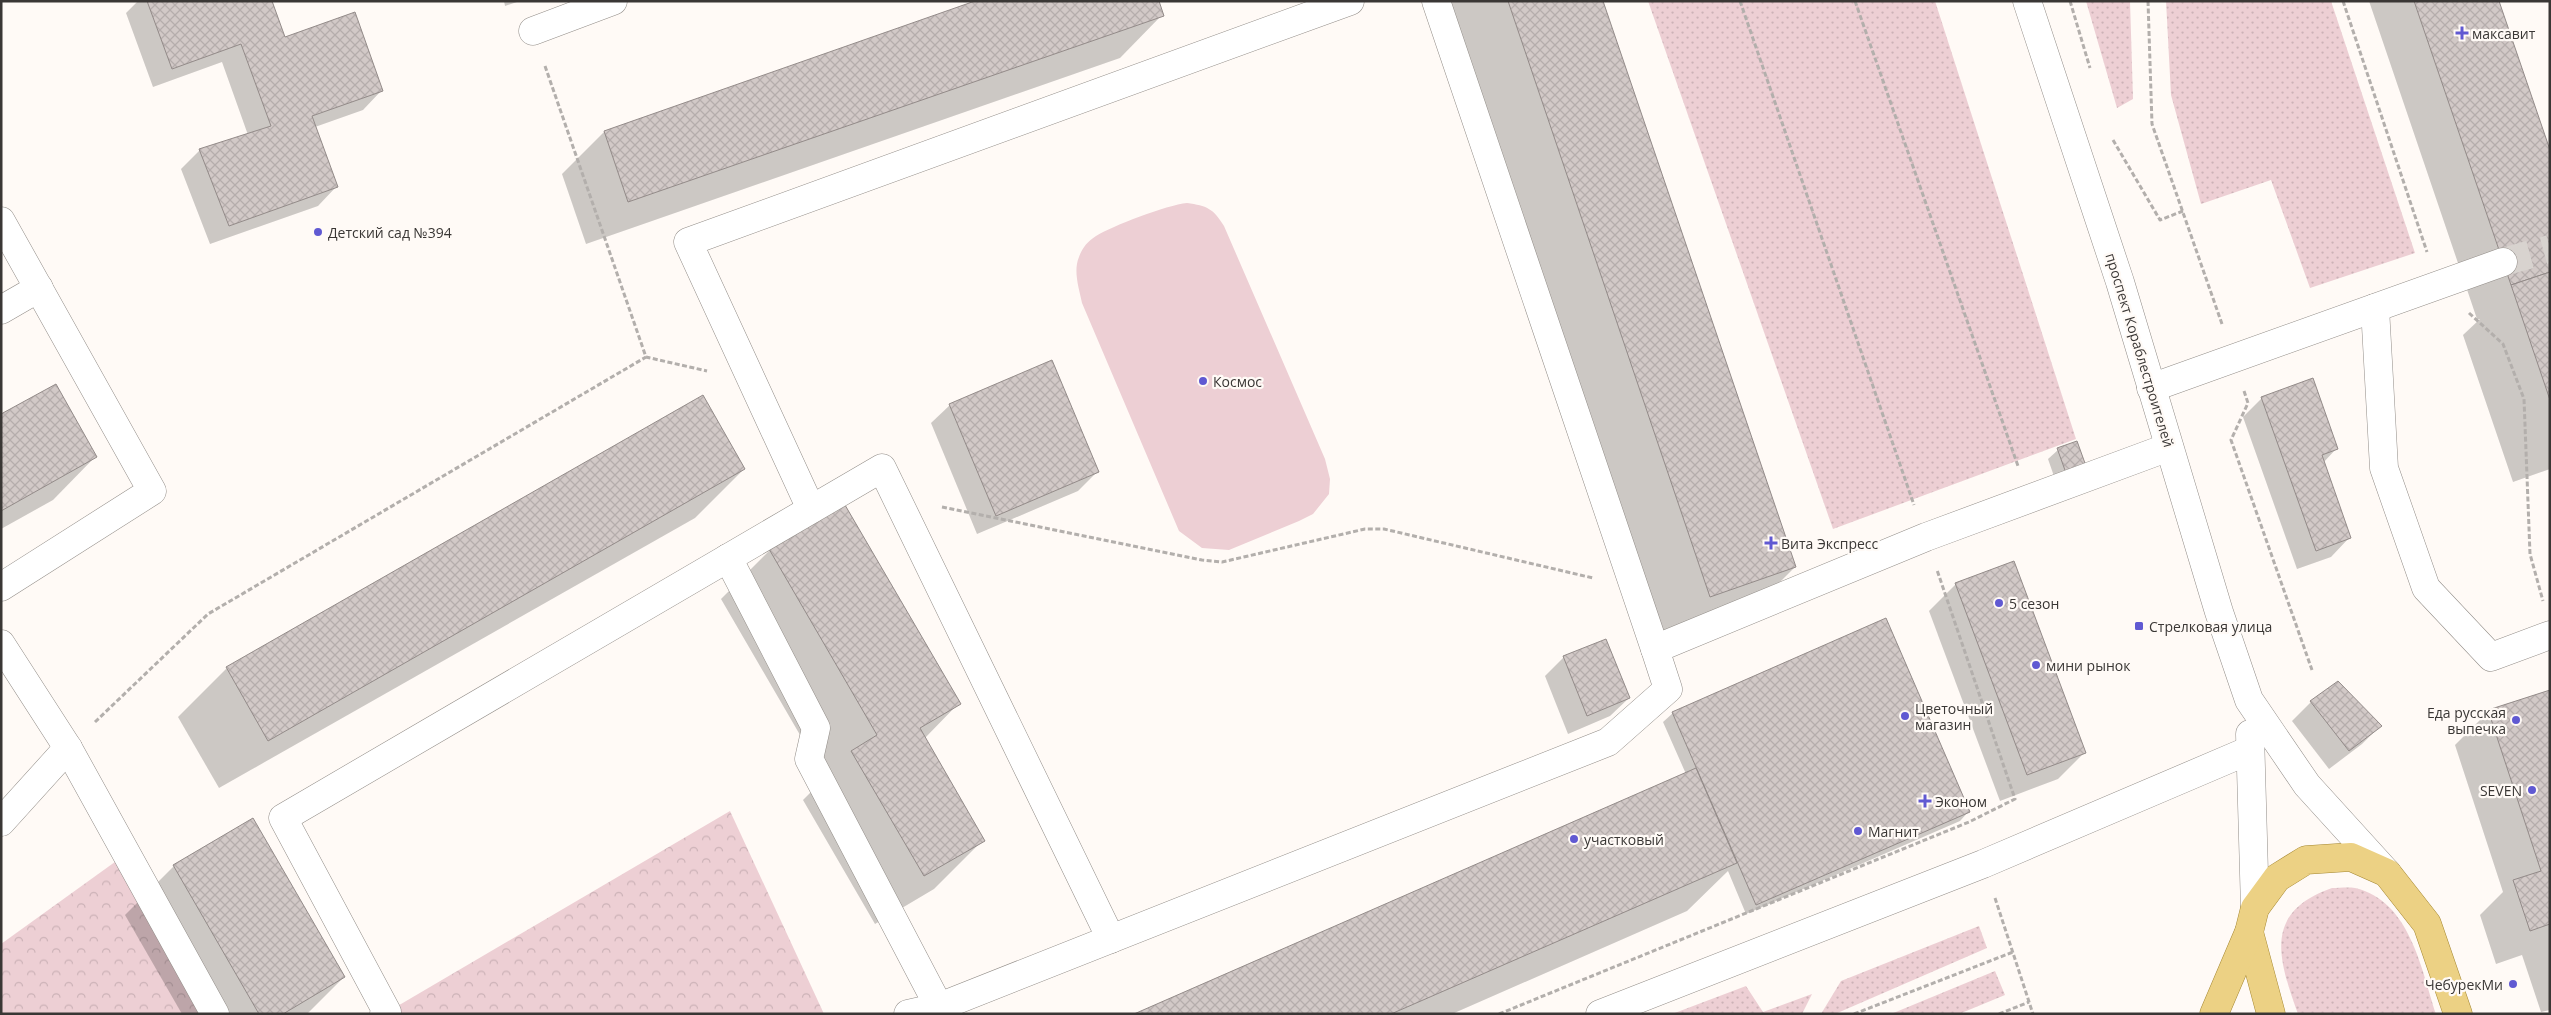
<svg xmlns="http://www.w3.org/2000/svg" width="2551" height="1015" viewBox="0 0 2551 1015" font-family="'Open Sans',sans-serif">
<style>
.green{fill:url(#green-dots)}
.forest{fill:url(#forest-crowns)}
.pitch{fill:#edcfd4}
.shadow{fill:#0003}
.building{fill:url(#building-cross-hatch);stroke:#938b89}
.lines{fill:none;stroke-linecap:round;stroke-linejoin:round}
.minor-tunnel{stroke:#d8d3cf;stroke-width:28;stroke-dasharray:28 14;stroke-linecap:butt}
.minor-casing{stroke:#928d88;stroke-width:29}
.major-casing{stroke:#a58833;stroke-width:29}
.path{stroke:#b3afac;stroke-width:3;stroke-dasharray:5 2.5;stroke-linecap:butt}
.minor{stroke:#fff;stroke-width:28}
.major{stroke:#ecd184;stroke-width:28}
.poi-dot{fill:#6059d2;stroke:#fffaf6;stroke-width:2}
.labels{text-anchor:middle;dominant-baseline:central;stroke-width:4.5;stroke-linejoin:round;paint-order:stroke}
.poi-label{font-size:14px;fill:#3a3735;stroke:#fffaf6;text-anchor:start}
.street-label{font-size:14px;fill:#3a3735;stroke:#fffaf6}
</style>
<defs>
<pattern id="green-dots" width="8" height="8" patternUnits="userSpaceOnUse" patternTransform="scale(1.25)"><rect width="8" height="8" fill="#edcfd4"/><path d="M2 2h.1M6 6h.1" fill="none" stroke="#ccb2b7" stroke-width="1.8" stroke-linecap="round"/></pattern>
<pattern id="forest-crowns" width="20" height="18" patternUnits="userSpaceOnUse" patternTransform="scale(1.25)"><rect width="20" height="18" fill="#edcfd4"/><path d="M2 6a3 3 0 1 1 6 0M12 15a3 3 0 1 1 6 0" fill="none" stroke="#ccb2b7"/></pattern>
<pattern id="building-cross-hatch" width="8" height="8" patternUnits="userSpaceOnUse" patternTransform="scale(1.25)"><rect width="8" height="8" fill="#d2c9c7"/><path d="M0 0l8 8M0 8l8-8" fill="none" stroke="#b5adac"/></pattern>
</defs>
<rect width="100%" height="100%" fill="#fffaf6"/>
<g class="green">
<polygon points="1648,1 1935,1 2076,439 1833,529"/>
<polygon points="2086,1 2130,1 2133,99 2117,108"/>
<polygon points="2166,1 2331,1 2415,253 2310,288 2271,180 2201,204 2171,95"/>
<path d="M2332,888C2339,888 2348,887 2355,888C2410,901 2421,968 2436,1014H2298C2278,958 2263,912 2332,888Z"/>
<polygon points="1979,926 1987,948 1835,1014 1821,1014 1841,981"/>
<polygon points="1995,971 2005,995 1959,1014 1891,1014"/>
<polygon points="1746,986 1763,1012 1812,994 1802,1014 1672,1014"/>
</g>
<g class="forest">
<polygon points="730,811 824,1014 384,1014"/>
<polygon points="126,854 215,1014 1,1014 1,944"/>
</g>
<path class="pitch" d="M1187,203C1207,206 1213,208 1224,226L1325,459L1330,479L1329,494L1313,514L1299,521L1229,550L1202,548L1179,531L1082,303C1079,288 1073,271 1079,257C1082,248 1088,241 1096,236C1112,226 1167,205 1187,203Z"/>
<g class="shadow">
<polygon points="138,1 271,1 284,39 381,91 363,110 315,127 336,187 318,206 210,244 181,169 200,150 248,135 222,62 153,87 126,13"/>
<polygon points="504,1 520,1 505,6"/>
<polygon points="979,1 1162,15 1120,58 586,244 562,174 604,132"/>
<polygon points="1443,1 1602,1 1795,567 1746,616 1662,645"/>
<polygon points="2369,1 2498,1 2550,154 2550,469 2513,482 2463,335 2480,319 2477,319"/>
<polygon points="2262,398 2336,449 2323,463 2349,538 2331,557 2297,569 2243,417"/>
<polygon points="950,405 1097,472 1078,491 977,534 931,423"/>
<polygon points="1,416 95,457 53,500 1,529"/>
<polygon points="2058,450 2084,466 2056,482 2048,459"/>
<polygon points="744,469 695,518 219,788 178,717 227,668"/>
<polygon points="845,506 959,703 924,739 983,840 934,889 875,924 803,800 825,778 721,599 770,550"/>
<polygon points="1956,584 2085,752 2058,779 2000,801 1929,611"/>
<polygon points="1564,657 1629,698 1610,716 1568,734 1545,676"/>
<polygon points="2550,691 2550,1010 2541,1012 2522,955 2496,964 2480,915 2503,892 2455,745 2489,711"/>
<polygon points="2311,702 2380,726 2362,744 2329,769 2292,721"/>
<polygon points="1673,713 1969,811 1960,821 1746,914 1728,871 1687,911 1452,1014 1137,1014 1686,774 1663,722"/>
<polygon points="253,820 344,977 307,1014 182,1014 125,915 174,866"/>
</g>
<g class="building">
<polygon points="147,1 272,1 285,37 355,12 383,91 312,116 338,187 229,226 199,149 271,126 241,44 172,69"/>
<polygon points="975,1 1159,1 1164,16 628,202 604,131"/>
<polygon points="1508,1 1603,1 1796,567 1710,597"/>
<polygon points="2414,1 2499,1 2550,150 2550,272 2511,285"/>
<polygon points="2550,272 2550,400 2511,285"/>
<polygon points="1052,360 1099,472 996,516 949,404"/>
<polygon points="2313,378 2338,449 2322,455 2351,538 2316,551 2261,397"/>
<polygon points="56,384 97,457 1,511 1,414"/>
<polygon points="703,395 745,469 268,741 226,667"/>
<polygon points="2077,441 2086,466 2066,473 2057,448"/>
<polygon points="845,505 961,704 920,728 985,841 924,876 851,751 877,735 769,549"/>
<polygon points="2014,561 2086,753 2027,775 1955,583"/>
<polygon points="1886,618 1970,812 1756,905 1672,712"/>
<polygon points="1606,639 1630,698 1587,716 1563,656"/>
<polygon points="2338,681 2382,726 2349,751 2310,701"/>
<polygon points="2550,690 2550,924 2530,931 2513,880 2541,871 2488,710"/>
<polygon points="1696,768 1737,863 1391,1014 1134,1014"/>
<polygon points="253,818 345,977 283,1014 259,1014 173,865"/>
</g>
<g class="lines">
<polyline class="minor-tunnel" points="2503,262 2550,249"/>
<defs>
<g id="minor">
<polyline points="1436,1 1655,649"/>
<polyline points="2027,1 2120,282 2219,612 2249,700 2307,785 2387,873"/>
<polyline points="533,31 613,1"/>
<polyline points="1,221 152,491 1,587"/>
<polyline points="2375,308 2384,468 2426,588 2491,657 2550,635"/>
<polyline points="1,310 39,288"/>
<polyline points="2151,388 2503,262"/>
<polyline points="811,509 688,242 1350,1"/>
<polyline points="728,558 816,728 809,759 939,1007"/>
<polyline points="1,644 68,748 215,1014"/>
<polyline points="2250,734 2255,908"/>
<polyline points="1,822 68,748"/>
<polyline points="384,1014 387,1012 283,818 882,468 1111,939"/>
<polyline points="908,1014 939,1007 1608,742 1668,689 1655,649 1926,537 2169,447"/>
<polyline points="1600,1014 1983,864 2250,750"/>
</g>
<g id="major">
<polyline points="2249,932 2271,1014"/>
<polyline points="2214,1014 2249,932 2255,908 2277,878 2306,860 2351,857 2387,873 2427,924 2458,1014"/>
</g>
</defs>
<use href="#minor" class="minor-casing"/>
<use href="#major" class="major-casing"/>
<g class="path">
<polyline points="1740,1 1914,505"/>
<polyline points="1855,1 2018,466"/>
<polyline points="2070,1 2090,68"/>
<polyline points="2148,1 2152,124 2222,324"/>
<polyline points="2343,1 2427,252"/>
<polyline points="545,66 646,357 707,371"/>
<polyline points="2113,140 2160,220 2183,211"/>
<polyline points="2469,313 2503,344 2524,399 2530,554 2543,601"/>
<polyline points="2244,391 2248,403 2231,440 2312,670"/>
<polyline points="942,507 1202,560 1222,562 1365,529 1384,529 1593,578"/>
<polyline points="95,722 208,614 646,357"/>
<polyline points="1995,898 2033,1014"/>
<polyline points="1499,1014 1969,822 2015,799 1937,570"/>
<polyline points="1854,1014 2013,952"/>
<polyline points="1999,1014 2029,1002"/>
</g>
<use href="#minor" class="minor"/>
<use href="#major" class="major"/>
</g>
<g class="poi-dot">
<path d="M2459.5 25.5h5v5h5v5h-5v5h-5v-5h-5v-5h5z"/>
<circle cx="318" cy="232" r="5"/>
<circle cx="1203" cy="381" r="5"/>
<path d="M1768.5 535.5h5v5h5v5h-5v5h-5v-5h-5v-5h5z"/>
<circle cx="1999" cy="603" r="5"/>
<rect x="2134" y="621" width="10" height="10" rx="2.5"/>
<circle cx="2036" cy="665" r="5"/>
<circle cx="1905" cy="716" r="5"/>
<circle cx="2516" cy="720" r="5"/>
<circle cx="2532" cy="790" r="5"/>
<path d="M1922.5 793.5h5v5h5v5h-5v5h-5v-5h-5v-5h5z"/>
<circle cx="1858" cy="831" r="5"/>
<circle cx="1574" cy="839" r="5"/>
<circle cx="2513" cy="984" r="5"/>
</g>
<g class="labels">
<g class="poi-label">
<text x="2472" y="33">максавит</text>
<text x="328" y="232">Детский сад №394</text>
<text x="1213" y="381">Космос</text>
<text x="1781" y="543">Вита Экспресс</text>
<text x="2009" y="603">5 сезон</text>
<text x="2149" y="626">Стрелковая улица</text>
<text x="2046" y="665">мини рынок</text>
<text x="1915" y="708">Цветочный<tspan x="1915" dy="16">магазин</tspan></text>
<text x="2506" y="712" text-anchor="end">Еда русская<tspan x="2506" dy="16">выпечка</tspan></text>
<text x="2522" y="790" text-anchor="end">SEVEN</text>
<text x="1935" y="801">Эконом</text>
<text x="1868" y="831">Магнит</text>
<text x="1584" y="839">участковый</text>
<text x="2503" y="984" text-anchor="end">ЧебурекМи</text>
</g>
<g class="street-label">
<text transform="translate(2140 350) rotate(73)">проспект Кораблестроителей</text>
</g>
</g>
<rect width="2551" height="1015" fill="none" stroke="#3a3735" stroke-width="5"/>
</svg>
